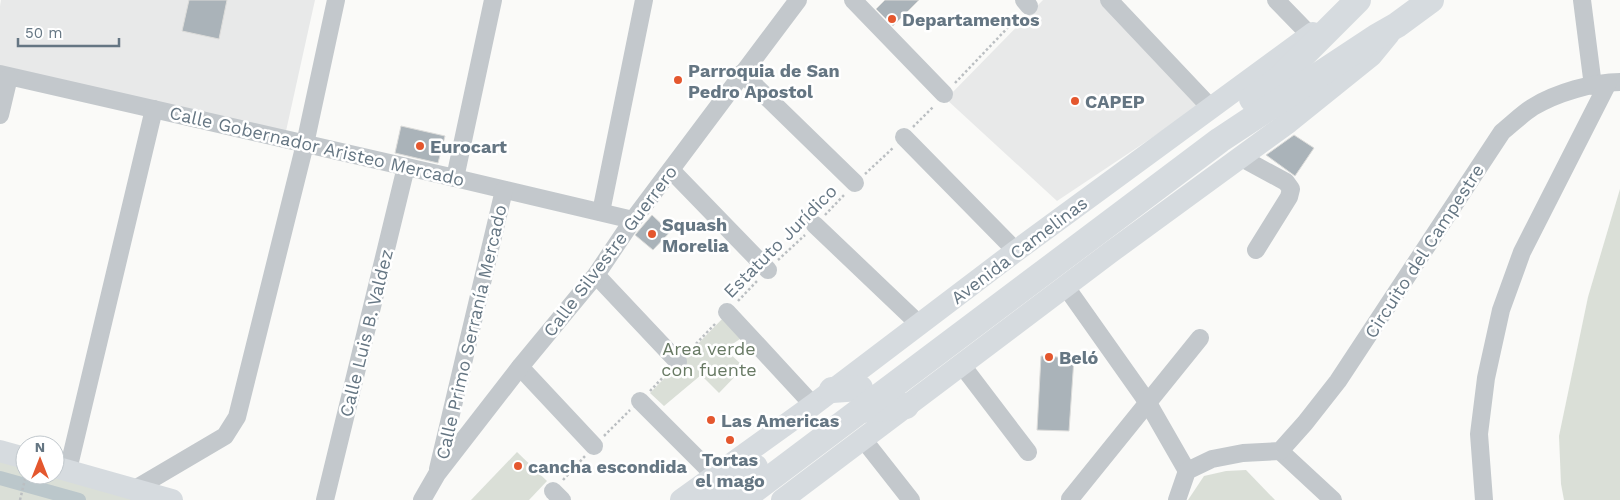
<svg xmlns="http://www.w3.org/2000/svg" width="1620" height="500" viewBox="0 0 1620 500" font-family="'Work Sans',sans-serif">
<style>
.built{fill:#e8e9e9}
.green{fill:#dadfd7}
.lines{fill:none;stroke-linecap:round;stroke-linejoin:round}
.canal{stroke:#bbc7cb;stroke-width:14}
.building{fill:#aab3b9;stroke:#dcdcda}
.path{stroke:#bbbfc2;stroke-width:2.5;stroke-dasharray:2.5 2.5;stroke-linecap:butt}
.minor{stroke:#c3c8cc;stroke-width:18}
.major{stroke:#d6dbdf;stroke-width:22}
.highway{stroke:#d6dbdf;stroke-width:26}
.poi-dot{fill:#e4572e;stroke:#fff;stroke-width:2}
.labels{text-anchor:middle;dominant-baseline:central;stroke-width:5;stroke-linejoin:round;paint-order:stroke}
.poi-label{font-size:18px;font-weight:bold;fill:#657683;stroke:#fff;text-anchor:start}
.street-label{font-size:18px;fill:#657683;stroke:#fff}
.park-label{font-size:18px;fill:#687a64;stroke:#fff}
</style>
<rect width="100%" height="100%" fill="#fafaf8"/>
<g class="built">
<polygon points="1,0 315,0 286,131 0,68 0,6"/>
<polygon points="1043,0 1104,0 1204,103 1057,201 946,99"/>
</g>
<g class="green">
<polygon points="1620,189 1620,500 1564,500 1561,484 1559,436 1588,297"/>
<polygon points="726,315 746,335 725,349 744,367 719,393 701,375 664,406 650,393"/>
<polygon points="0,448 25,456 25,475 55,475 179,500 0,500"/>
<polygon points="517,452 547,481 529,500 471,500"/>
<polygon points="1246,470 1275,500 1188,500 1204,476 1226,471"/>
</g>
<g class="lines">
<polyline class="canal" points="0,478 79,500"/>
</g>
<g class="building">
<polygon points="189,0 227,0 219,39 182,31"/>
<polygon points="885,0 919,0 893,26 876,9"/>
<polygon points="401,126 445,136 438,163 395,153"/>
<polygon points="1294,135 1314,148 1295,176 1266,155"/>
<polygon points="652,215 670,232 653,250 635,235"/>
<polygon points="1041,356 1074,358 1069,431 1037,430"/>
</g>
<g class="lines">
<g class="path">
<polyline points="955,83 1018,17"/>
<polyline points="913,127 934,106"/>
<polyline points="865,174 894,147"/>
<polyline points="825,215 845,194"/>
<polyline points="778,260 805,235"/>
<polyline points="738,301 758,280"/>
<polyline points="689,351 716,323"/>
<polyline points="650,391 667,373"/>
<polyline points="604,436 630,410"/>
<polyline points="563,480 585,456"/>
<polyline points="20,500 26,475"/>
</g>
<g class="minor">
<polyline points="853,0 944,94"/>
<polyline points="1024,0 1029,6"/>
<polyline points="1109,0 1211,108"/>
<polyline points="1276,0 1310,35"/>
<polyline points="1582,0 1593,86"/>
<polyline points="742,73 855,183"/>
<polyline points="0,74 455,178 633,220"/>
<polyline points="0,115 9,77"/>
<polyline points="904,137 1016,251"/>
<polyline points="1240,157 1286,182 1291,189 1289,197 1256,250"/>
<polyline points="671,170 768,270"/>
<polyline points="455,178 493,0"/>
<polyline points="601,212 644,0"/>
<polyline points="815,225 920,325"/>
<polyline points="596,275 678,362"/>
<polyline points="1066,287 1148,403 1187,471"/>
<polyline points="727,312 813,405"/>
<polyline points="961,364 1028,452"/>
<polyline points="520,367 594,446"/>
<polyline points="640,401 714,475"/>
<polyline points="863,439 911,500"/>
<polyline points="1280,451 1333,500"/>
<polyline points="438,469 504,190"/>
<polyline points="68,470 154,109"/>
<polyline points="135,489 225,436 237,417 305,144 336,0"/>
<polyline points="553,491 562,500"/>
<polyline points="1070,499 1200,338"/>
<polyline points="325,500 406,167"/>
<polyline points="422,500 437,474 520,367 596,275 633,220 798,0"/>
<path d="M1177,500L1187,471L1212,459L1243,453L1280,451L1305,423L1338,381L1502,132C1512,124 1522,114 1533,107C1556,93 1593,82 1620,82"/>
<polyline points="1484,500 1479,434 1486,378 1501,310 1522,252 1608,83"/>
</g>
<g class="major">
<polyline points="0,451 25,458"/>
<polyline points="55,467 172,500"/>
<polyline points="681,500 813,405 1016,251 1313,33"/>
<polyline points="782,500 1111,252 1289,122 1371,56 1389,34"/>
</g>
<g class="highway">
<polyline points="1252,99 1279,79 1358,0"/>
<polyline points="832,390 860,388"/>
<polyline points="861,410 906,406"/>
<polyline points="711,500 755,467"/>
<polyline points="741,500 1220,140 1376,37 1397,25 1431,0"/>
</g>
</g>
<g class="poi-dot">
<circle cx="892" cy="19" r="5"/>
<circle cx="678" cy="80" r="5"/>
<circle cx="1075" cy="101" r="5"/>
<circle cx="420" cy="146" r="5"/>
<circle cx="652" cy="234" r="5"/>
<circle cx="1049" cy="357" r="5"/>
<circle cx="711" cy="420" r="5"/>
<circle cx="730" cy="440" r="5"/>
<circle cx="518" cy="466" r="5"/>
</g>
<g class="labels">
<g class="poi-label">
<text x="902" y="19">Departamentos</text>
<text x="688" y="70">Parroquia de San<tspan x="688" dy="21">Pedro Apostol</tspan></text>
<text x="1085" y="101">CAPEP</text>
<text x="430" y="146">Eurocart</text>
<text x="662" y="224">Squash<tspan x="662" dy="21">Morelia</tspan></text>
<text x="1059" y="357">Beló</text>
<text x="721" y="420">Las Americas</text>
<text x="730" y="459" text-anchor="middle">Tortas<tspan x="730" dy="21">el mago</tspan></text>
<text x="528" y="466">cancha escondida</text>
</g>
<g class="street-label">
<text transform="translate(317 146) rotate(13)">Calle Gobernador Aristeo Mercado</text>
<text transform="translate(780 241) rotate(-45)">Estatuto Jurídico</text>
<text transform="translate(1019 250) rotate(-37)">Avenida Camelinas</text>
<text transform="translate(610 251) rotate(-53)">Calle Silvestre Guerrero</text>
<text transform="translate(1424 251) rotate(-57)">Circuito del Campestre</text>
<text transform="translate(471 332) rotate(-77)">Calle Primo Serranía Mercado</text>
<text transform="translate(366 333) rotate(-76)">Calle Luis B. Valdez</text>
</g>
<g class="park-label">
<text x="709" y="348">Area verde<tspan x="709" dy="21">con fuente</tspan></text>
</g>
</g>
<g transform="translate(40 460)"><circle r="24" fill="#ffffff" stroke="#c1c8cd"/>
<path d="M0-4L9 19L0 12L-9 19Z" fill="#e4572e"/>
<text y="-8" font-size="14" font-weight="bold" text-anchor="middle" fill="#657683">N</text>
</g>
<path d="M18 38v8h101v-8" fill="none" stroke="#657683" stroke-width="2.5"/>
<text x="25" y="38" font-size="15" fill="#657683" stroke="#ffffff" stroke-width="4" paint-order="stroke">50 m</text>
</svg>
